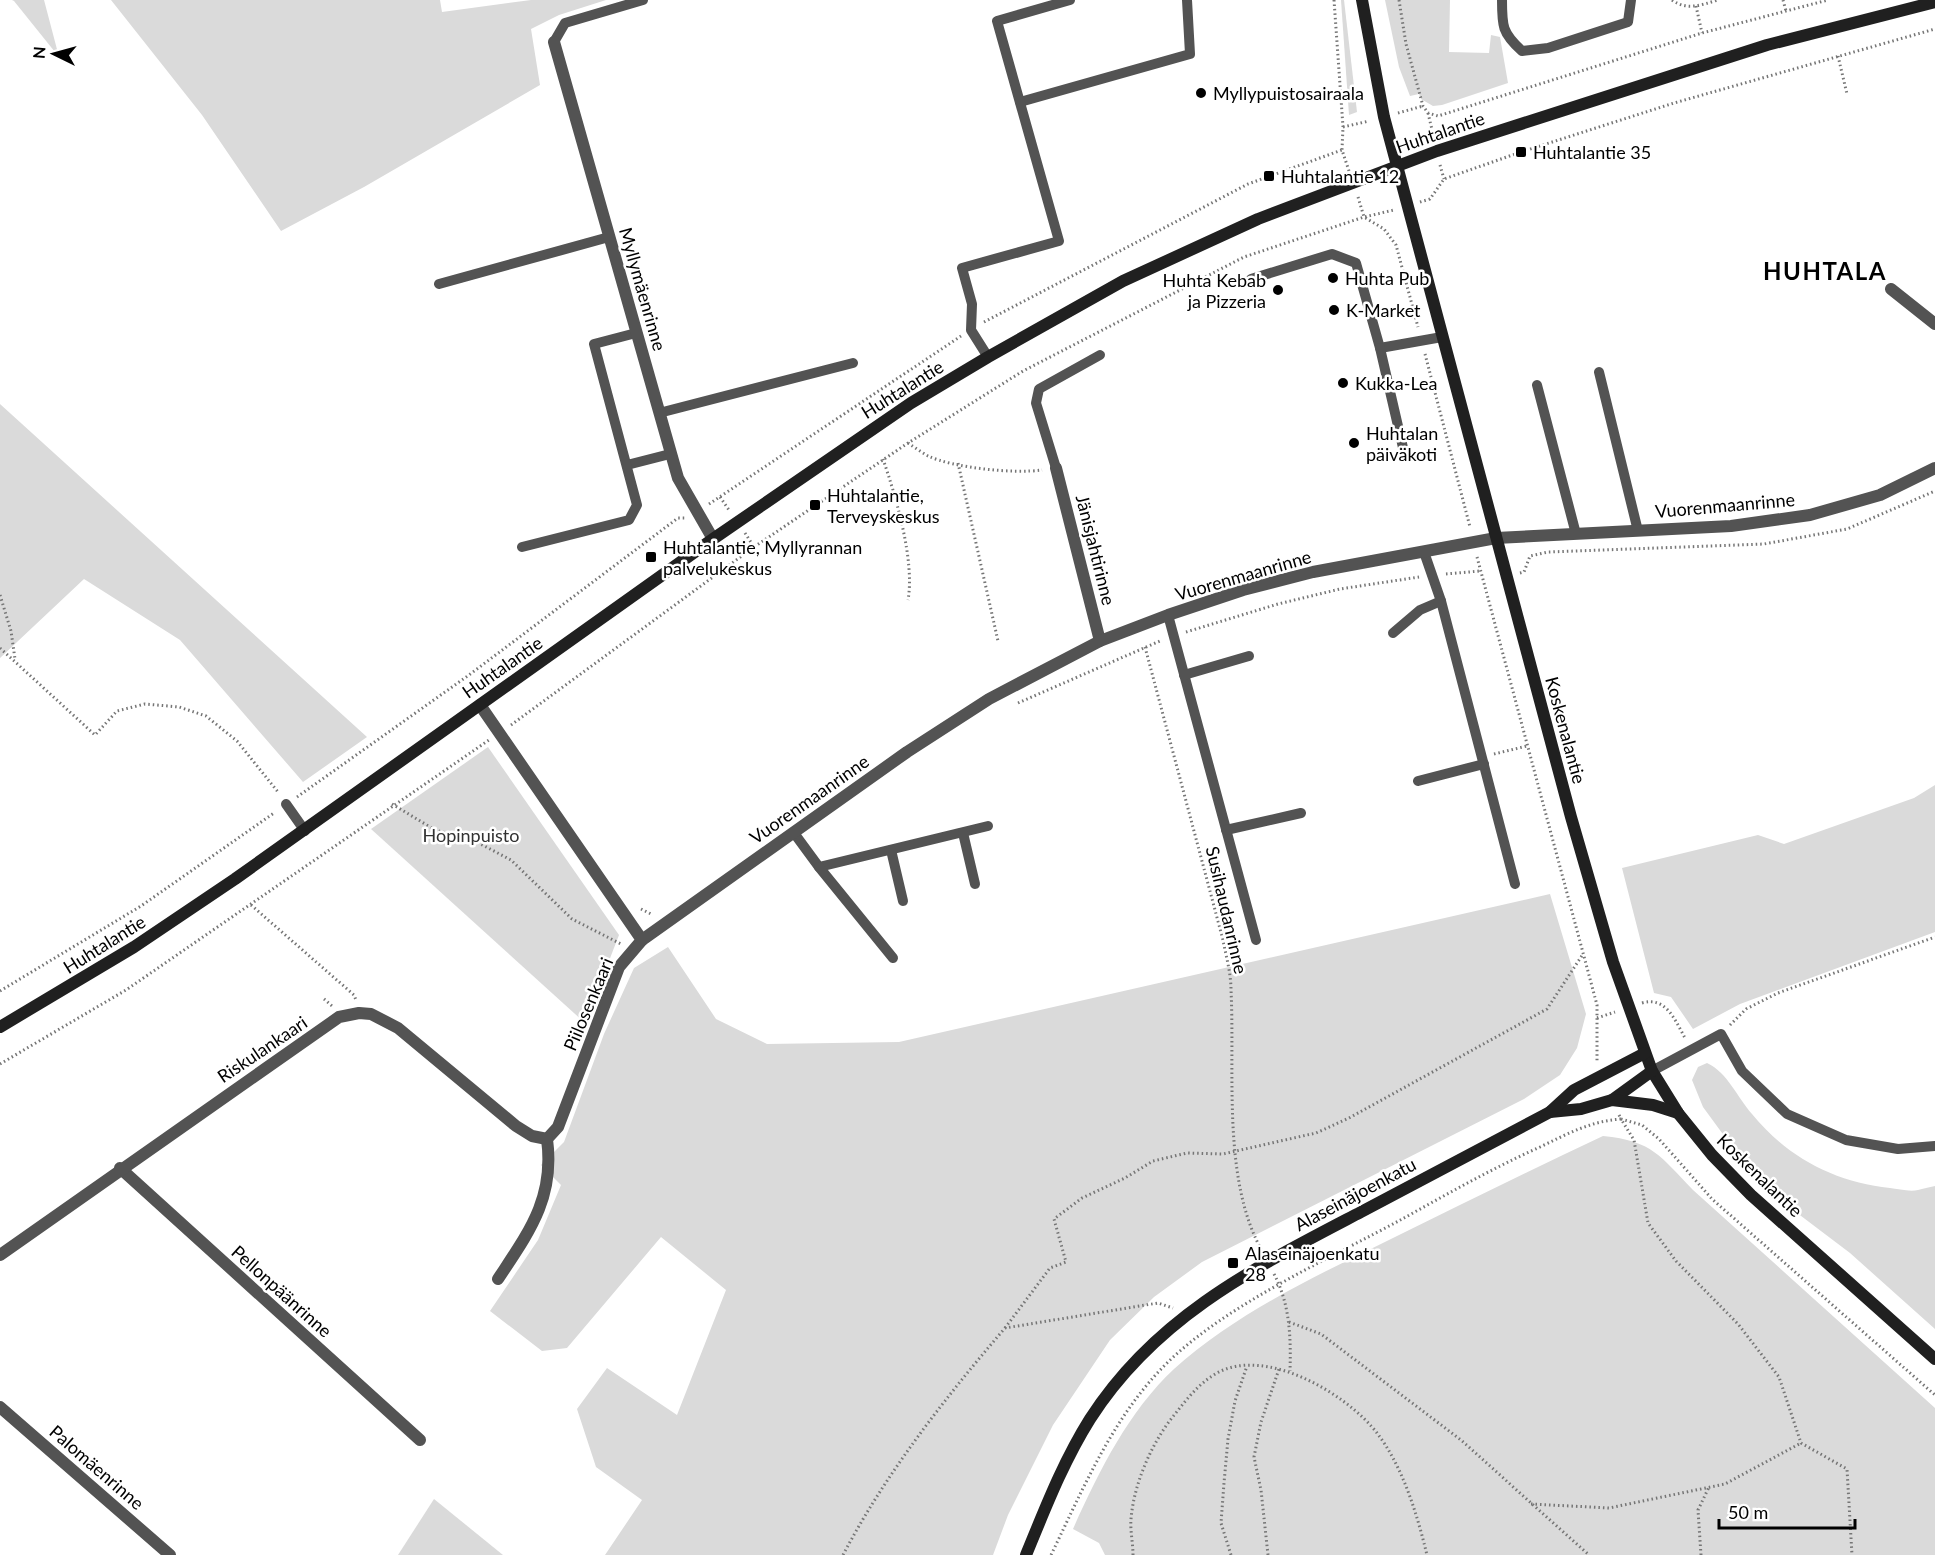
<svg xmlns="http://www.w3.org/2000/svg" width="1935" height="1555" viewBox="0 0 1935 1555" font-family="Lato,sans-serif">
<style>
.green{fill:#dadada}
.lines{fill:none;stroke-linecap:round;stroke-linejoin:round}
.path{stroke:#757575;stroke-width:3;stroke-dasharray:1.5 3;stroke-linecap:butt}
.lane{stroke:#535353;stroke-width:10}
.street{stroke:#535353;stroke-width:12}
.secondary{stroke:#202020;stroke-width:12}
.poi-dot{fill:#000;stroke:#fff;stroke-width:2}
.labels{text-anchor:middle;dominant-baseline:central;stroke-width:5;stroke-linejoin:round;paint-order:stroke}
.poi-label{font-size:18px;fill:#000;stroke:#fff;text-anchor:start}
.street-label{font-size:18px;fill:#000;stroke:#fff}
.park-label{font-size:18px;fill:#313131;stroke:#fff}
.district-label{font-size:24px;font-weight:bold;letter-spacing:1.5px;fill:#000;stroke:#fff}
</style>
<rect width="100%" height="100%" fill="#fff"/>
<g class="green">
<polygon points="12,0 44,0 59,57 14,1"/>
<polygon points="111,0 440,0 442,12 531,0 606,0 559,15 531,29 540,85 364,187 281,231 202,115"/>
<polygon points="1341,0 1344,0 1357,112 1349,115"/>
<polygon points="1385,0 1450,0 1449,52 1489,53 1491,35 1500,37 1508,83 1442,105 1433,106 1421,99 1419,94 1410,96 1399,67"/>
<polygon points="0,404 367,737 303,782 180,640 84,579 0,658"/>
<polygon points="488,747 619,935 585,1023 371,829"/>
<polygon points="1935,785 1935,932 1740,1004 1693,1029 1671,997 1654,993 1622,868 1758,835 1784,844 1914,798"/>
<polygon points="1550,894 1586,1014 1577,1048 1560,1075 1524,1099 1202,1262 1154,1297 1110,1340 1053,1425 1008,1515 993,1555 605,1555 642,1500 596,1467 577,1409 607,1368 677,1415 726,1290 661,1237 567,1348 542,1351 490,1311 538,1240 561,1185 541,1165 564,1142 604,1034 634,968 668,947 716,1019 767,1044 899,1042"/>
<path d="M1707,1063C1728,1073 1737,1097 1752,1114C1788,1158 1835,1182 1890,1188C1898,1189 1910,1192 1918,1190C1923,1189 1929,1187 1935,1186V1329L1850,1253L1776,1197L1733,1148L1703,1107L1692,1080L1698,1067Z"/>
<path d="M1603,1136C1653,1141 1660,1156 1693,1190L1935,1408V1555H1105L1099,1543L1073,1529C1098,1473 1128,1412 1174,1369C1239,1311 1318,1275 1395,1237C1464,1203 1533,1169 1603,1136Z"/>
<polygon points="434,1499 503,1555 398,1555"/>
</g>
<g class="lines">
<g class="path">
<polyline points="1334,0 1343,127 1342,150 1349,171"/>
<polyline points="1399,0 1406,44 1423,106 1428,113 1438,116 1702,33 1828,0"/>
<path d="M1672,0C1687,11 1701,5 1718,0"/>
<polyline points="1783,0 1786,11"/>
<polyline points="1696,6 1702,33"/>
<polyline points="1838,56 1847,94"/>
<polyline points="1398,113 1423,106"/>
<polyline points="1428,113 1434,138"/>
<polyline points="1343,127 1369,121"/>
<polyline points="1440,165 1444,179"/>
<polyline points="1358,197 1364,217 1384,229 1396,245 1418,327"/>
<polyline points="1420,202 1430,199 1444,179 1521,152 1674,103 1935,29"/>
<polyline points="984,322 1248,184 1342,150"/>
<polyline points="1425,354 1470,527"/>
<path d="M908,443C914,447 921,452 928,456C954,468 1014,474 1042,470"/>
<path d="M883,459C896,497 915,561 908,600"/>
<polyline points="958,463 998,641"/>
<polyline points="720,497 729,510"/>
<polyline points="709,504 961,336"/>
<polyline points="745,533 754,547"/>
<polyline points="1477,557 1597,1005 1597,1062"/>
<polyline points="1520,573 1524,572 1530,556 1548,552 1764,544 1847,529 1935,491"/>
<polyline points="1446,574 1480,571"/>
<polyline points="0,595 11,631 15,659"/>
<polyline points="1186,632 1278,604 1340,589 1419,577"/>
<path d="M1145,647L1223,940C1226,956 1231,973 1231,990C1235,1070 1222,1178 1261,1249"/>
<polyline points="0,648 95,735 117,711 145,704 179,707 206,716 237,741 278,792"/>
<polyline points="1018,703 1160,641"/>
<polyline points="511,725 754,547 908,443 1023,371 1244,257 1364,217 1394,210"/>
<polyline points="1494,754 1527,746"/>
<polyline points="297,797 469,675 678,518 685,518"/>
<polyline points="392,804 435,830 473,840 511,860 572,919 621,944"/>
<polyline points="251,905 354,995 356,1000"/>
<polyline points="641,909 653,915"/>
<polyline points="0,991 141,906 274,813"/>
<polyline points="324,999 332,1006"/>
<path d="M1642,1003C1666,996 1675,1020 1685,1038"/>
<polyline points="1597,1018 1615,1012"/>
<polyline points="1730,1025 1746,1009 1778,993 1935,937"/>
<polyline points="0,1064 126,990 489,740"/>
<polyline points="1619,1115 1621,1119 1642,1125 1659,1139 1712,1199 1935,1395"/>
<path d="M1274,1274C1290,1304 1291,1338 1290,1371"/>
<polyline points="1289,1322 1321,1334 1461,1440 1589,1555"/>
<polyline points="1005,1328 1050,1268 1066,1262 1054,1219 1082,1198 1125,1178 1153,1161 1187,1153 1223,1154 1236,1151 1316,1133 1349,1118 1547,1009 1583,954"/>
<polyline points="1531,1504 1609,1508 1725,1484 1801,1443"/>
<path d="M843,1555C886,1473 945,1398 1005,1328L1158,1303L1173,1308"/>
<path d="M1051,1555C1084,1487 1113,1416 1168,1362C1229,1303 1329,1259 1404,1218C1449,1193 1493,1168 1540,1147C1567,1134 1591,1121 1621,1119L1634,1140L1648,1223L1676,1261L1738,1324L1779,1377L1801,1443L1847,1469L1852,1555"/>
<path d="M1133,1555C1133,1543 1130,1530 1131,1519C1134,1483 1152,1442 1175,1414C1187,1399 1199,1383 1217,1373C1266,1346 1347,1394 1377,1433C1403,1467 1417,1514 1427,1555"/>
<polyline points="1231,1555 1221,1523 1224,1483 1228,1439 1235,1401 1247,1366"/>
<polyline points="1268,1555 1261,1490 1254,1457 1261,1422 1279,1369"/>
<polyline points="1701,1555 1698,1510 1709,1487"/>
</g>
<g class="lane">
<path d="M1502,0C1502,26 1502,33 1522,51L1548,48L1628,22L1631,0"/>
<polyline points="554,42 565,23 643,0"/>
<polyline points="1020,102 1190,54 1187,0"/>
<polyline points="1251,279 1332,254 1356,263 1380,348 1442,337"/>
<polyline points="439,284 609,237"/>
<polyline points="1380,348 1404,452"/>
<polyline points="988,357 971,330 972,304 962,268 1059,241 997,21 1070,0"/>
<polyline points="1599,372 1638,531"/>
<polyline points="1537,385 1576,534"/>
<polyline points="659,413 853,363"/>
<polyline points="627,465 670,454"/>
<polyline points="1056,468 1036,403 1039,389 1100,355"/>
<polyline points="522,547 629,520 637,505 594,344 636,333"/>
<polyline points="1424,552 1441,601 1515,884"/>
<polyline points="1168,615 1256,940"/>
<polyline points="1393,633 1420,610 1441,601"/>
<polyline points="1184,675 1249,656"/>
<polyline points="1418,781 1484,764"/>
<polyline points="286,804 305,831"/>
<polyline points="1226,830 1301,813"/>
<polyline points="794,833 819,867 988,826"/>
<polyline points="963,833 975,884"/>
<polyline points="891,850 903,901"/>
<polyline points="819,867 893,958"/>
<polyline points="1652,1071 1721,1034 1742,1071 1787,1114 1846,1140 1898,1149 1935,1146"/>
</g>
<g class="street">
<polyline points="554,42 678,478 713,539"/>
<polyline points="1891,289 1935,324"/>
<polyline points="1056,468 1100,641"/>
<path d="M480,705L642,940L619,967L558,1127L547,1139C555,1198 529,1232 498,1279"/>
<polyline points="642,940 907,752 989,699 1100,641 1168,615 1243,590 1313,572 1496,538 1731,526 1810,515 1880,495 1935,468"/>
<polyline points="120,1168 420,1440"/>
<polyline points="0,1255 339,1017 359,1013 371,1014 398,1028 516,1126 532,1136 547,1139"/>
<polyline points="0,1407 170,1555"/>
</g>
<g class="secondary">
<polyline points="1362,0 1384,117 1571,817 1613,962 1652,1071 1678,1113 1712,1155 1751,1195 1935,1359"/>
<polyline points="0,1027 134,947 235,879 713,539 911,403 988,357 1123,281 1258,219 1437,151 1767,45 1935,2"/>
<polyline points="1612,1100 1652,1071"/>
<polyline points="1550,1112 1581,1109 1612,1100 1653,1105 1678,1113"/>
<path d="M1026,1555C1045,1509 1063,1462 1090,1419C1156,1316 1256,1267 1361,1212C1424,1178 1487,1145 1550,1112L1574,1090L1645,1053"/>
</g>
</g>
<g class="poi-dot">
<circle cx="1201" cy="93" r="6"/>
<rect x="1515" y="146" width="12" height="12" rx="3"/>
<rect x="1263" y="170" width="12" height="12" rx="3"/>
<circle cx="1333" cy="278" r="6"/>
<circle cx="1278" cy="290" r="6"/>
<circle cx="1334" cy="310" r="6"/>
<circle cx="1343" cy="383" r="6"/>
<circle cx="1354" cy="443" r="6"/>
<rect x="809" y="499" width="12" height="12" rx="3"/>
<rect x="645" y="551" width="12" height="12" rx="3"/>
<rect x="1227" y="1257" width="12" height="12" rx="3"/>
</g>
<g class="labels">
<g class="poi-label">
<text x="1213" y="93">Myllypuistosairaala</text>
<text x="1533" y="152">Huhtalantie 35</text>
<text x="1281" y="176">Huhtalantie 12</text>
<text x="1345" y="278">Huhta Pub</text>
<text x="1266" y="280" text-anchor="end">Huhta Kebab<tspan x="1266" dy="21">ja Pizzeria</tspan></text>
<text x="1346" y="310">K-Market</text>
<text x="1355" y="383">Kukka-Lea</text>
<text x="1366" y="433">Huhtalan<tspan x="1366" dy="21">päiväkoti</tspan></text>
<text x="827" y="495">Huhtalantie,<tspan x="827" dy="21">Terveyskeskus</tspan></text>
<text x="663" y="547">Huhtalantie, Myllyrannan<tspan x="663" dy="21">palvelukeskus</tspan></text>
<text x="1245" y="1253">Alaseinäjoenkatu<tspan x="1245" dy="21">28</tspan></text>
</g>
<g class="street-label">
<text transform="translate(1440 132) rotate(-19)">Huhtalantie</text>
<text transform="translate(643 289) rotate(74)">Myllymäenrinne</text>
<text transform="translate(902 389) rotate(-32)">Huhtalantie</text>
<text transform="translate(1725 505) rotate(-5)">Vuorenmaanrinne</text>
<text transform="translate(1096 550) rotate(76)">Jänisjahtirinne</text>
<text transform="translate(1243 575) rotate(-16)">Vuorenmaanrinne</text>
<text transform="translate(502 667) rotate(-35)">Huhtalantie</text>
<text transform="translate(1566 730) rotate(75)">Koskenalantie</text>
<text transform="translate(809 799) rotate(-35)">Vuorenmaanrinne</text>
<text transform="translate(1227 910) rotate(77)">Susihaudanrinne</text>
<text transform="translate(104 944) rotate(-32)">Huhtalantie</text>
<text transform="translate(588 1004) rotate(-67)">Piilosenkaari</text>
<text transform="translate(262 1049) rotate(-34)">Riskulankaari</text>
<text transform="translate(1760 1175) rotate(44)">Koskenalantie</text>
<text transform="translate(1355 1194) rotate(-28)">Alaseinäjoenkatu</text>
<text transform="translate(282 1291) rotate(42)">Pellonpäänrinne</text>
<text transform="translate(97 1467) rotate(41)">Palomäenrinne</text>
</g>
<g class="park-label">
<text x="471" y="835">Hopinpuisto</text>
</g>
<g class="district-label">
<text x="1825" y="270">HUHTALA</text>
</g>
</g>
<g transform="translate(54 54) rotate(275)" stroke="#ffffff" stroke-width="4.5" paint-order="stroke">
<path d="M0-4.5L10 22L0 15L-10 22Z" fill="#000000"/>
<text y="-9" font-size="16" font-weight="bold" text-anchor="middle" fill="#000000">N</text>
</g>
<path d="M1719 1519v9h136v-9" fill="none" stroke="#000000" stroke-width="3"/>
<text x="1728" y="1519" font-size="18" fill="#000000" stroke="#ffffff" stroke-width="4.5" paint-order="stroke">50 m</text>
</svg>
